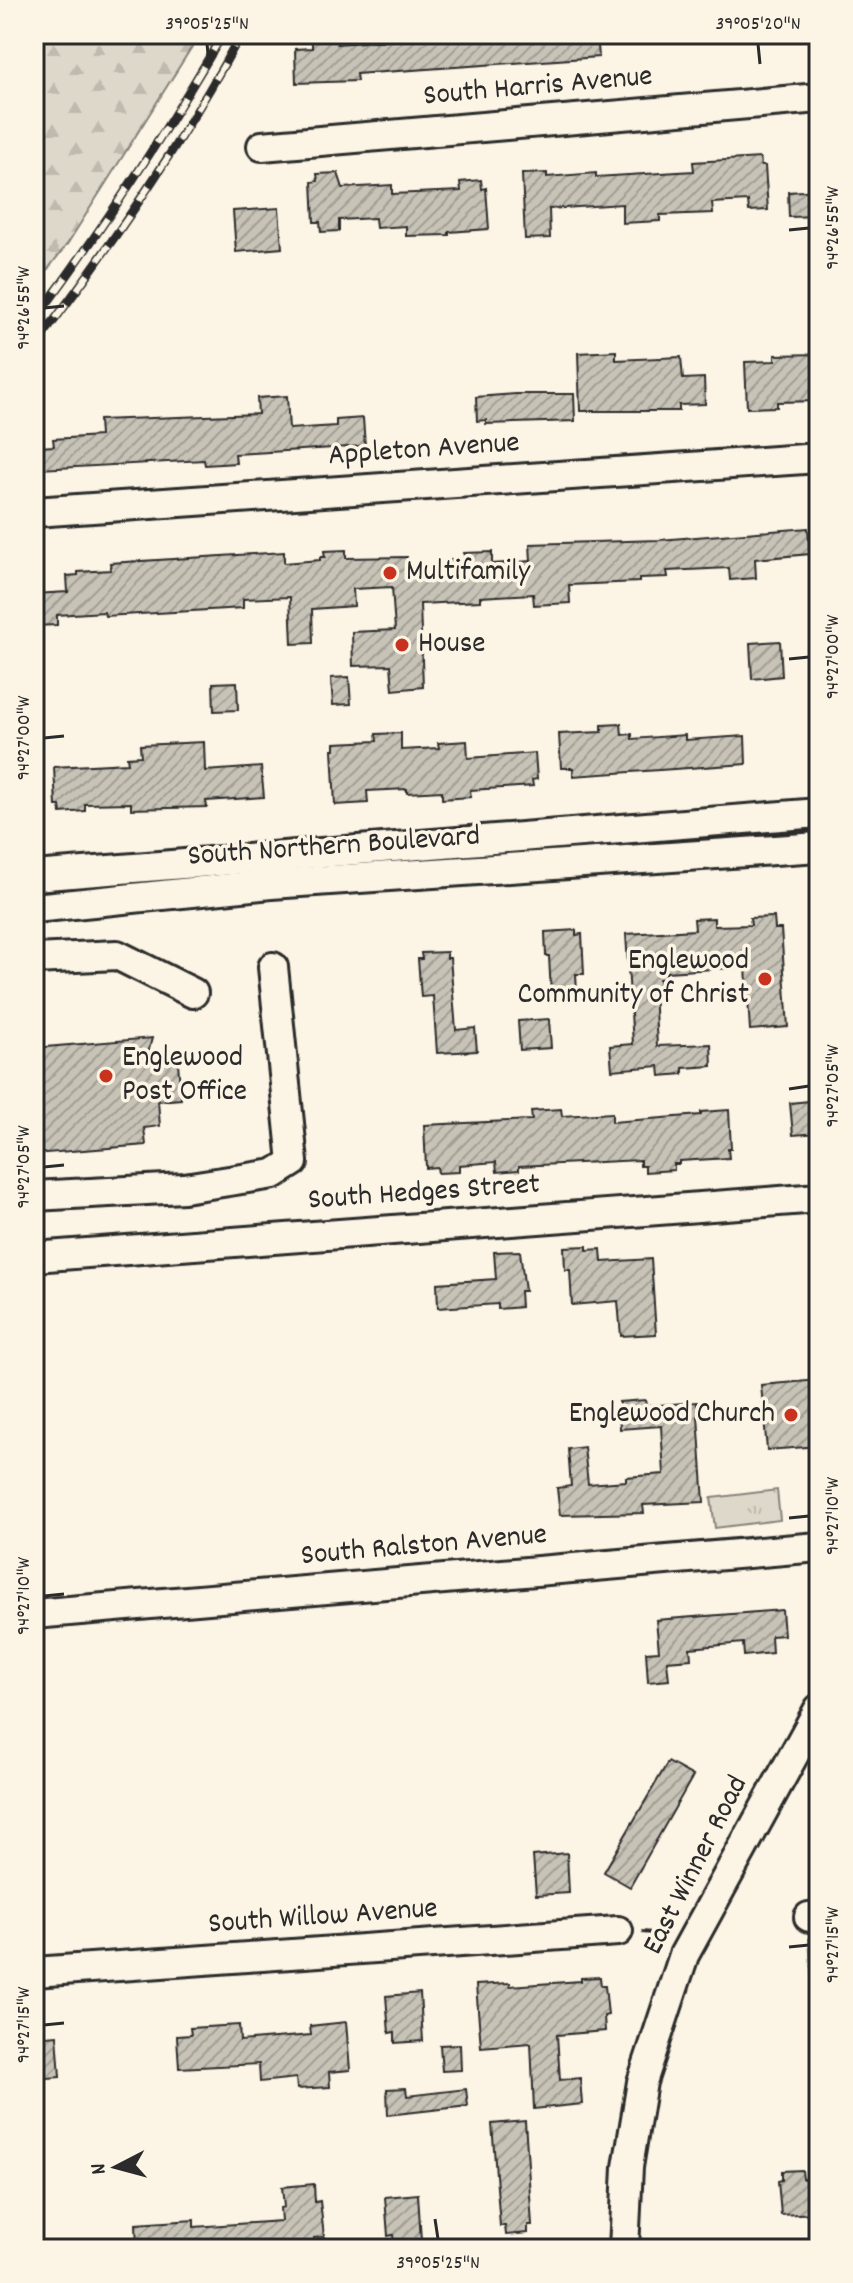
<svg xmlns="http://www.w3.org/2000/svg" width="853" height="2283" viewBox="0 0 853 2283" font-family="Dekko,sans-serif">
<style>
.grass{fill:url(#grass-dots);stroke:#84827a;stroke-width:2}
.forest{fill:url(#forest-firs);stroke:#84827a;stroke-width:2}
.park{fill:url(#park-tufts);stroke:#84827a;stroke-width:2}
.building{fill:url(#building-hatch);stroke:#2b2b2b;stroke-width:2}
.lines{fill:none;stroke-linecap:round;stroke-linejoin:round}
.minor-casing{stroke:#2b2b2b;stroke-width:34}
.path{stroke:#2b2b2b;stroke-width:4;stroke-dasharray:8 6;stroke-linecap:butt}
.minor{stroke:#fcf5e5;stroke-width:28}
.rail-casing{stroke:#2b2b2b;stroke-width:9}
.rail{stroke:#fcf5e5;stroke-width:6;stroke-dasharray:18;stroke-linecap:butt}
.ticks{fill:none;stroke:#2b2b2b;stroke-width:3}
.poi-dot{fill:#c8321e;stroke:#fcf5e5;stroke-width:3}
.labels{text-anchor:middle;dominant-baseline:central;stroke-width:7;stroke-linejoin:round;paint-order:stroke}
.street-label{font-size:30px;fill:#2b2b2b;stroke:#fcf5e5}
.poi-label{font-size:30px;fill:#2b2b2b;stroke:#fcf5e5;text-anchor:start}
.neatline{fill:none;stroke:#2b2b2b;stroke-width:3}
.ticks-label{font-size:20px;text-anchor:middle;fill:#2b2b2b}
</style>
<defs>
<pattern id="grass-dots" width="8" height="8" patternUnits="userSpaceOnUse" patternTransform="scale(2)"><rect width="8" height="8" fill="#ded8ca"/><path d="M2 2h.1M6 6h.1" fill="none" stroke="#bfbaae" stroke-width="1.8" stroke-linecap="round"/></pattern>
<pattern id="forest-firs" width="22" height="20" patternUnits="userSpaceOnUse" patternTransform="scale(2)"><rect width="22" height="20" fill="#ded8ca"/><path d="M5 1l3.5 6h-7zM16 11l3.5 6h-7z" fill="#bfbaae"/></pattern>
<pattern id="park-tufts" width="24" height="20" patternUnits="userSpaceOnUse" patternTransform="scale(2)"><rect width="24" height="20" fill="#ded8ca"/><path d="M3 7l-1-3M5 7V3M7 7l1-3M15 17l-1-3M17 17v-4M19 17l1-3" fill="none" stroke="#bfbaae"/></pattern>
<pattern id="building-hatch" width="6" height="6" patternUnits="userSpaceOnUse" patternTransform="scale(2)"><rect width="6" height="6" fill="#c8c3b7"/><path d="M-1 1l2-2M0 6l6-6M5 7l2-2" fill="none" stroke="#a39f95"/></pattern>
</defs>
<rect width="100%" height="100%" fill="#fcf5e5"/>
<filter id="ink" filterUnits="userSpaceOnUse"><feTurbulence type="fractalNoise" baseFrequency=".0125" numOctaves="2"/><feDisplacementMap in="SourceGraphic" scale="16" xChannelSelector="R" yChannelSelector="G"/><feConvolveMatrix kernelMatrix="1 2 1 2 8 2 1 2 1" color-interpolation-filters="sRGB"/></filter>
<g filter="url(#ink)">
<g class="grass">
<polygon points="819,830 819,839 652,846 655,842"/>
<polygon points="819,1937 819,2081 809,1938"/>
</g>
<polygon class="forest" points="34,34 200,34 68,243 34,287"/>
<polygon class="park" points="777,1490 780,1520 715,1528 711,1498"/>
<g class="building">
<polygon points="312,34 337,34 337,44 393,40 393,34 597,34 599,57 356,74 357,81 296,83 295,49 312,48"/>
<polygon points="760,158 761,166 765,166 768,210 749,211 748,201 712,203 713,213 660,215 660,221 622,223 622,204 549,209 550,238 525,239 522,174 547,173 547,177 596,173 596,177 694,171 693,162"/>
<polygon points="338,173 343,188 392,185 392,194 461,191 460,182 481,180 482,189 486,188 489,229 449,232 449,235 406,236 406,226 376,228 375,218 339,220 339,231 321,232 320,222 314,222 312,182 318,181 317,174"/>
<polygon points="819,190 819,216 789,217 788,192"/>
<polygon points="279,208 282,248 236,252 233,211"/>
<polygon points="616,351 616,360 681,357 683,379 704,378 705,404 679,405 679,411 580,411 578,353"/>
<polygon points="819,354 819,401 777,402 777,407 747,408 745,362 775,361 775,355"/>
<polygon points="516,394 574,394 575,421 486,424 486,420 477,421 476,397"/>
<polygon points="287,396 289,429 336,426 336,420 363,418 365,446 235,454 236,463 205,465 204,460 40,469 39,447 54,446 53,439 100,436 99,420 258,414 257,398"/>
<polygon points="808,528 810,554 755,559 756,578 730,580 729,568 667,571 668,577 639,578 639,582 569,585 570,603 534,605 533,594 480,597 480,601 420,604 423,687 393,690 391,665 353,666 352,632 395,630 392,587 353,589 354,606 312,609 313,643 292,644 290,597 243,599 243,608 105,616 104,612 57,615 57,625 34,626 34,594 68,592 67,576 78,575 78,572 111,570 110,563 284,552 284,563 320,560 320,557 325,557 324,551 346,550 346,558 407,557 408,567 452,565 451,560 464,560 464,553 492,552 492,564 531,561 530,544 659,540"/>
<polygon points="780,641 782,676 752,679 750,643"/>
<polygon points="349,677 351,704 333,705 331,678"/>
<polygon points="237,682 238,710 214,711 213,683"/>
<polygon points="621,724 622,735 632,734 632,739 685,735 685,740 745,736 746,764 573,776 573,768 561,768 559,734 602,732 602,725"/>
<polygon points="401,733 401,750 439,748 438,743 467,741 468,758 535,753 537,779 532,780 533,786 470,790 471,797 442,799 442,791 407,793 407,789 367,791 368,803 335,805 332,749 335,749 335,743 377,741 376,734"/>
<polygon points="204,742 205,771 261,767 264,797 206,801 207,807 131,809 131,803 85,804 85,811 61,813 60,806 56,806 54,767 128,763 127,757 141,756 140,745"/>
<polygon points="774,917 775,929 781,929 788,1027 750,1030 746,967 666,972 666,979 659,979 660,991 654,991 657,1046 711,1044 712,1066 683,1068 683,1074 660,1076 659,1066 612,1070 610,1046 633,1044 626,934 695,930 694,919 714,918 714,926 751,925 750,918"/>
<polygon points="576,930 576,935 582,934 584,974 576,974 577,993 551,994 549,956 546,956 545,932"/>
<polygon points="447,952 447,958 450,958 456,1030 475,1028 477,1051 437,1053 433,996 421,997 418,959 422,959 421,953"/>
<polygon points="549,1019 551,1048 520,1050 518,1021"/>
<polygon points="152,1038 148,1053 177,1050 181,1099 158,1101 160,1126 144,1128 146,1145 34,1154 34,1048"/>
<polygon points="819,1100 819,1133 793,1135 790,1103"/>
<polygon points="561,1109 562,1116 612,1113 612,1122 701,1115 701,1112 729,1110 731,1149 728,1149 729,1158 679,1161 679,1164 674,1164 674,1170 645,1172 645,1166 640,1166 640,1160 519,1166 519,1170 497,1172 496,1162 459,1165 459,1172 438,1173 437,1167 426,1168 424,1125 532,1120 531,1111"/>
<polygon points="587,1246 587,1250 601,1249 602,1262 651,1259 656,1334 621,1336 618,1301 572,1305 570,1270 565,1270 564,1247"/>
<polygon points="520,1251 525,1291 520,1291 521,1307 498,1309 498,1304 438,1308 437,1283 496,1279 494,1252"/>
<polygon points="819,1380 819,1446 767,1450 761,1385"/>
<polygon points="645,1400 646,1406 697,1402 704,1502 643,1505 644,1513 560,1515 557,1488 571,1486 568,1449 584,1447 588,1484 626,1481 626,1477 664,1474 661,1426 620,1429 619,1402"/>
<polygon points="782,1610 784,1635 771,1636 772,1653 744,1656 743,1643 690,1648 691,1659 667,1661 669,1680 648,1682 646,1652 659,1651 656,1620"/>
<polygon points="668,1762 693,1776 630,1887 604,1872"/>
<polygon points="567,1853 569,1893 536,1895 533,1856"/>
<polygon points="600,1977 601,1986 605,1986 608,2015 604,2016 605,2031 557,2035 560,2080 580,2078 582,2104 534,2109 531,2043 481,2047 476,1985 510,1983 510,1986 581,1981 581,1978"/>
<polygon points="420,1993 423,2041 395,2043 395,2032 389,2033 386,1996"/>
<polygon points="346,2022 350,2070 329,2072 330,2087 297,2089 296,2078 260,2082 259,2064 179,2068 177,2036 191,2035 190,2028 239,2025 240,2041 311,2035 310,2026"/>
<polygon points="57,2035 60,2077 34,2079 34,2037"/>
<polygon points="460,2044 461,2070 442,2071 440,2045"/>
<polygon points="406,2088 407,2096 466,2089 468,2106 388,2115 387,2089"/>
<polygon points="525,2121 532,2225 528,2225 528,2233 506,2235 505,2226 500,2226 492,2124"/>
<polygon points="802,2170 803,2179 813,2178 816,2213 781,2215 778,2181 782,2180 782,2171"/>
<polygon points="314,2184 315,2202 320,2201 324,2237 314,2238 315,2246 290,2249 137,2249 136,2224 194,2220 194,2227 281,2221 280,2208 284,2207 282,2187"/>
<polygon points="418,2194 421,2241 394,2243 393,2235 388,2236 385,2197"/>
</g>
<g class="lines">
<defs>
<g id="minor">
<polyline points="262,146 819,98"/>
<polyline points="34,512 819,458"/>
<polyline points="34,876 819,813"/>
<polyline points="34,908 271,884 819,847"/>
<polyline points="34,959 117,955 193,993"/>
<polyline points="34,1196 184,1188 274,1174 293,1162 273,967"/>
<polyline points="34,1257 819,1198"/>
<polyline points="34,1614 819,1547"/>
<polyline points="809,1917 819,1916"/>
<polyline points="34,1972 618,1931"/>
<polyline points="624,2249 628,2167 642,2082 684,1955 819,1709"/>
</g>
</defs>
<use href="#minor" class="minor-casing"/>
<polyline class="path" points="642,1932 665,1934"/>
<use href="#minor" class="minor"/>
<defs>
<g id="rail">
<path d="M34,321C103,229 165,133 223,34"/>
<path d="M34,347C110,248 181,144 241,34"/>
</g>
</defs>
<use href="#rail" class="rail-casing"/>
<use href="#rail" class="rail"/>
</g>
</g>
<path class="ticks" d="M207,44L209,64M758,44L760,64M789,230L809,228M44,308L64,306M789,659L809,657M44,738L64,736M789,1089L809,1086M44,1167L64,1165M789,1518L809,1516M44,1596L64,1594M789,1947L809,1945M44,2025L64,2023M435,2219L438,2239"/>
<g class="poi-dot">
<circle cx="390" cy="573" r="8"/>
<circle cx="402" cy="645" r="8"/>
<circle cx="765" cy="979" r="8"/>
<circle cx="106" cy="1076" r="8"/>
<circle cx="791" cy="1415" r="8"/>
</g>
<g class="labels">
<g class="street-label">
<text transform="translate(538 88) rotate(-5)">South Harris Avenue</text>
<text transform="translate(424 451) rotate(-4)">Appleton Avenue</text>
<text transform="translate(334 848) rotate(-4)">South Northern Boulevard</text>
<text transform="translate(424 1194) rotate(-4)">South Hedges Street</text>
<text transform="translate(424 1547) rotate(-5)">South Ralston Avenue</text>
<text transform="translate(697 1866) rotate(-63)">East Winner Road</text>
<text transform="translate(323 1918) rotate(-4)">South Willow Avenue</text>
</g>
<g class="poi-label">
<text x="406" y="573">Multifamily</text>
<text x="418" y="645">House</text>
<text x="749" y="962" text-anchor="end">Englewood<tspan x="749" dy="34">Community of Christ</tspan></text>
<text x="122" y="1059">Englewood<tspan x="122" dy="34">Post Office</tspan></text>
<text x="775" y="1415" text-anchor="end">Englewood Church</text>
</g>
</g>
<rect width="853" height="2283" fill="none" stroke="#fcf5e5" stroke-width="88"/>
<g transform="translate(116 2167) rotate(264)" stroke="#fcf5e5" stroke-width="6" paint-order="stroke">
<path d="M0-6L14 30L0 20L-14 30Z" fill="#2b2b2b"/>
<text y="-12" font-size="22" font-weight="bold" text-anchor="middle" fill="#2b2b2b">N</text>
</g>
<rect x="44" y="44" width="765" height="2195" class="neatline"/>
<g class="ticks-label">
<text x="207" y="29">39°05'25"N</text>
<text x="758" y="29">39°05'20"N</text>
<text transform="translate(831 228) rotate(-90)" y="7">94°26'55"W</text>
<text transform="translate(22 308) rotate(-90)" y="7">94°26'55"W</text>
<text transform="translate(831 657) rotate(-90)" y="7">94°27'00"W</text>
<text transform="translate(22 738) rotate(-90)" y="7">94°27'00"W</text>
<text transform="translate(831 1086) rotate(-90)" y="7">94°27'05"W</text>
<text transform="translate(22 1167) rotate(-90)" y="7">94°27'05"W</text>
<text transform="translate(831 1516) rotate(-90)" y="7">94°27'10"W</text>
<text transform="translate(22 1596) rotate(-90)" y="7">94°27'10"W</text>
<text transform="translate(831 1945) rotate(-90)" y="7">94°27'15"W</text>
<text transform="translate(22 2025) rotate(-90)" y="7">94°27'15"W</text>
<text x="438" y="2268">39°05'25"N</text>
</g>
</svg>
